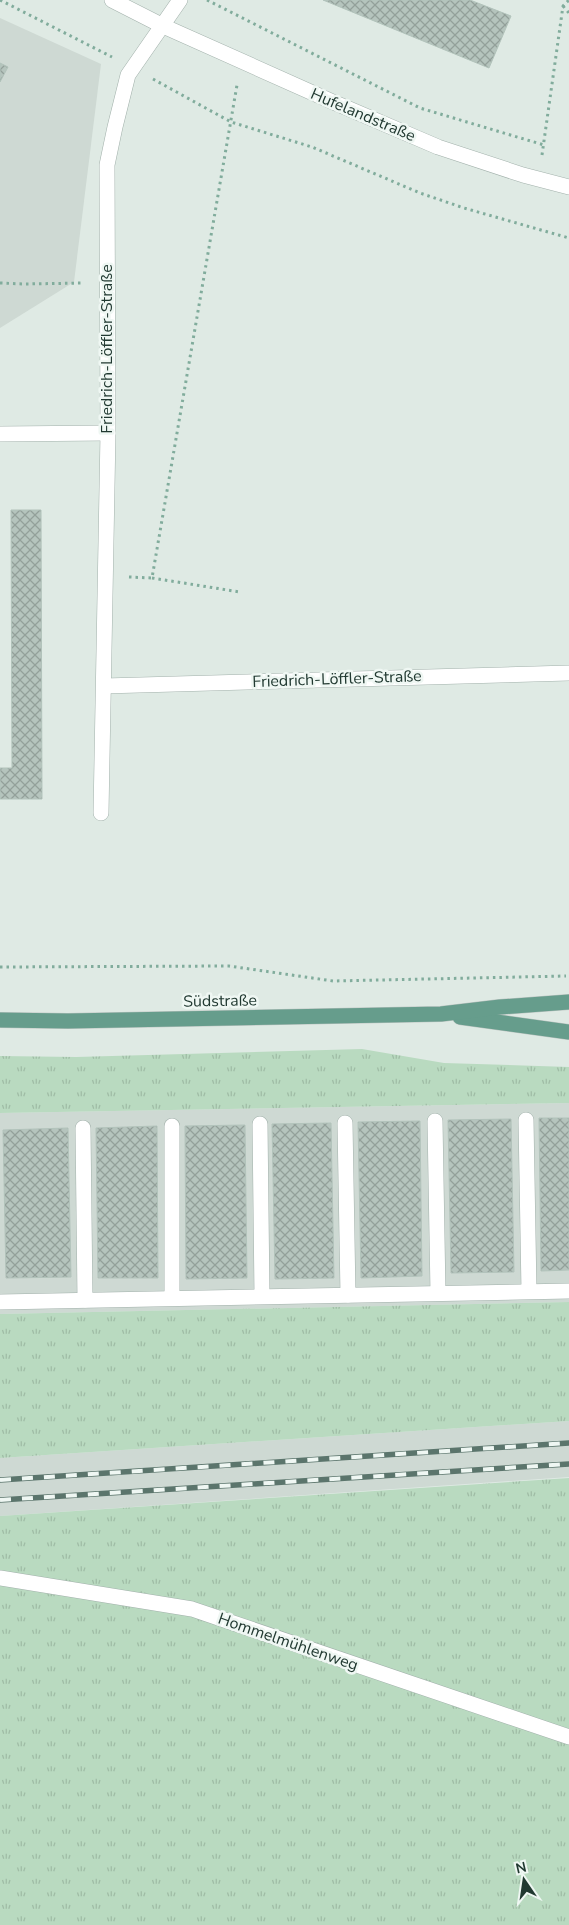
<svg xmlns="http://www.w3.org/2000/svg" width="569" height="1925" viewBox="0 0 569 1925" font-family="'Nunito Sans',sans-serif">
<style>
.built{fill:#ced9d3}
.grass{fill:url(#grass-tufts)}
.building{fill:url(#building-cross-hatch);stroke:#b2c3bb}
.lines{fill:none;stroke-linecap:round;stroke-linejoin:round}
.minor-casing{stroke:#a2b1ab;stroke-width:16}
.major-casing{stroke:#bcc4c1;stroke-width:16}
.path{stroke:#81ac9c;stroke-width:3;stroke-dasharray:2.5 4;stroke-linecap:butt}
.minor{stroke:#fff;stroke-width:15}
.major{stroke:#669d8c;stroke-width:15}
.rail-casing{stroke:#5b756c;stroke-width:5.5}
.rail{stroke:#eff7f3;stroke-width:4;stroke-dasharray:11;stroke-linecap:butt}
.labels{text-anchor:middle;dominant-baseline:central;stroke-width:5;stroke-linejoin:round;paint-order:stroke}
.street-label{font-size:16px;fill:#213931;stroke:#eff7f3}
</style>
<defs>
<pattern id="grass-tufts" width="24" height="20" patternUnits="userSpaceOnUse" patternTransform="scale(1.25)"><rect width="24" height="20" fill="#b9dac0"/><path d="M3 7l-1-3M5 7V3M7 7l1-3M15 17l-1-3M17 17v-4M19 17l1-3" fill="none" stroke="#9fbca5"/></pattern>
<pattern id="building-cross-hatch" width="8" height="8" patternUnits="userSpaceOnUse" patternTransform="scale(1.25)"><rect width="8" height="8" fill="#b5c4bd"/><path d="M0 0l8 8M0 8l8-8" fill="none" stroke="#93a09a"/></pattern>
</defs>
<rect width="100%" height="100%" fill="#dfeae4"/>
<g class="built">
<polygon points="0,18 101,64 74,282 0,328"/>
<polygon points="569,1103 569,1302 0,1314 0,1113"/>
<polygon points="569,1421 569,1477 0,1516 0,1458"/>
</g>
<g class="grass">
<polygon points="362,1049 444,1063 569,1067 569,1103 0,1113 0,1056 76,1057"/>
<polygon points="569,1302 569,1421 0,1458 0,1314"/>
<polygon points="569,1478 569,1925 0,1925 0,1516"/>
</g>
<g class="building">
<polygon points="323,0 470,0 511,16 489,68"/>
<polygon points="0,63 8,67 0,82"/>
<polygon points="11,510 41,510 42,799 0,799 0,768 12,768"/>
<polygon points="539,1118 569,1118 569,1270 541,1271"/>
<polygon points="511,1119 514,1272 451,1273 448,1120"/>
<polygon points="420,1121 422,1276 361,1278 358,1122"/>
<polygon points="331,1123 334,1278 275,1279 272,1124"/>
<polygon points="245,1125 247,1278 186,1279 185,1126"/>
<polygon points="157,1126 158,1278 98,1278 96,1128"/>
<polygon points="68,1128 71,1277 6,1278 3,1130"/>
</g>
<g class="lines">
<defs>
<g id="minor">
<polyline points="112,0 163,26 333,102 438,147 523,175 569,187"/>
<polyline points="0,434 108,433"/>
<polyline points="104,686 569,673"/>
<polyline points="101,813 108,433 107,165 115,127 128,75 180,0"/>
<polyline points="526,1120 529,1291"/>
<polyline points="435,1121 438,1293"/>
<polyline points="345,1123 348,1295"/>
<polyline points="260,1124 262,1296"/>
<polyline points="172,1126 172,1298"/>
<polyline points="83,1128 85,1300"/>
<polyline points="0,1302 569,1291"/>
<polyline points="0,1578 192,1609 569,1737"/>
</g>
<g id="major">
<polyline points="460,1017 569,1032"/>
<polyline points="0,1020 68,1021 441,1014 500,1007 569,1002"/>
</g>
</defs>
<use href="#minor" class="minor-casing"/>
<use href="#major" class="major-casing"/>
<g class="path">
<polyline points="0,0 112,57"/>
<polyline points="207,0 420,108 544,145"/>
<polyline points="563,6 569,13"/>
<polyline points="153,79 231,122 312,147 420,193 464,208 569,238"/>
<polyline points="542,155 563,6 569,0"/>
<polyline points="0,283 24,284 84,283"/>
<polyline points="129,577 152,578 237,85"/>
<polyline points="152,578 240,592"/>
<polyline points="0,967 229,966 333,981 566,976"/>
</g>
<use href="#minor" class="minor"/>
<use href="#major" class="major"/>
<defs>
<g id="rail">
<polyline points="0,1480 569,1443"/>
<polyline points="0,1500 569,1464"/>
</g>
</defs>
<use href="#rail" class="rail-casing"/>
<use href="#rail" class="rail"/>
</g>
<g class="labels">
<g class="street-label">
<text transform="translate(363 115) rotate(23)">Hufelandstraße</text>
<text transform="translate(107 349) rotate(-90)">Friedrich-Löffler-Straße</text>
<text transform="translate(337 679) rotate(-2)">Friedrich-Löffler-Straße</text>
<text transform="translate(220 1001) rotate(-1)">Südstraße</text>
<text transform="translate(288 1642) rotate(19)">Hommelmühlenweg</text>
</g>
</g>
<g transform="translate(524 1880) rotate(347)" stroke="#eff7f3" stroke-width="4" paint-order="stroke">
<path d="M0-4L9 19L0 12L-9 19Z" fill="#213931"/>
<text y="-8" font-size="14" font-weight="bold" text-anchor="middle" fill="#213931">N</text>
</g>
</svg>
